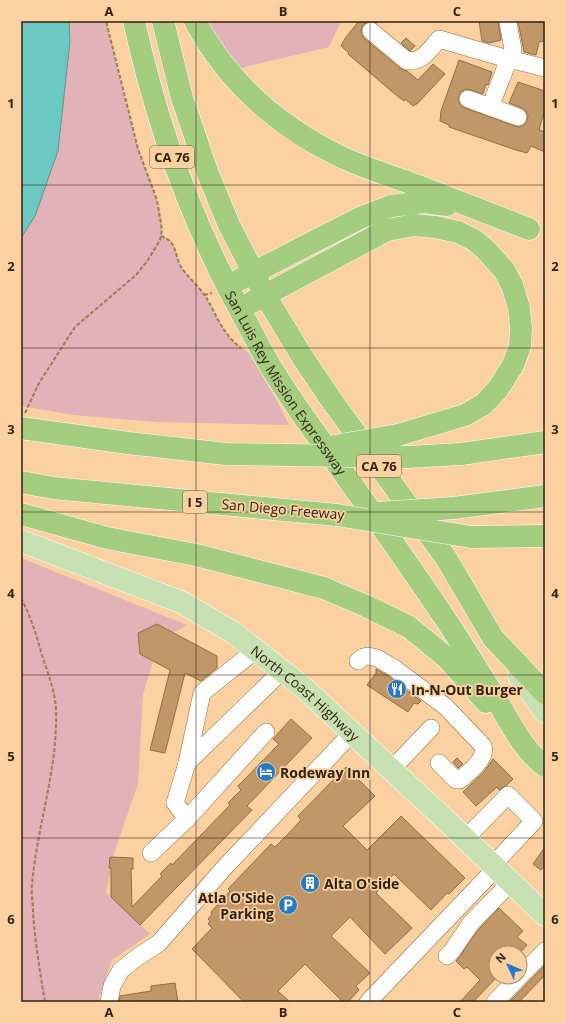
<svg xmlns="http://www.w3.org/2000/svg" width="566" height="1023" viewBox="0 0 566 1023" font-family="'Open Sans',sans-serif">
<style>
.green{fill:#e1b2b7}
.water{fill:#6bc8c3;stroke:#5a968d}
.building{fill:#bf9769;stroke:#926d3f}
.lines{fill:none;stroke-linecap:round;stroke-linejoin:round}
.minor-casing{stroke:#936d3f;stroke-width:18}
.major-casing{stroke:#fff;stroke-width:23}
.highway-casing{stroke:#fff;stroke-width:23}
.path{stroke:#997c5a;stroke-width:2;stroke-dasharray:4 2;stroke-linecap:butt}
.minor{stroke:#fff;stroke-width:17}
.major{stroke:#c8e1b2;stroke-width:22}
.highway{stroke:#a4cd7f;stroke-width:22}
.highway-bridge-casing{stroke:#fff;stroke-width:23;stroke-linecap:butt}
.highway-bridge{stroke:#a4cd7f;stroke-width:22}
.grid{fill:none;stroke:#31220e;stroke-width:1;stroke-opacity:0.55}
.labels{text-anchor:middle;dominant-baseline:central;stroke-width:3.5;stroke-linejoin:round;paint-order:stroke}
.shield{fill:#fbd1a1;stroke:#6e563a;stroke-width:1}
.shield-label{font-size:13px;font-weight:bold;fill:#31220e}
.street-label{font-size:14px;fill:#31220e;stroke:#fbd1a1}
.poi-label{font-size:14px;font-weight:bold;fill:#31220e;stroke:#fbd1a1;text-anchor:start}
.neatline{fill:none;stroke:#31220e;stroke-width:1.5}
.grid-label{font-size:13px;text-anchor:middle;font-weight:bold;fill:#31220e}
</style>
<rect width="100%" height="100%" fill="#fbd1a1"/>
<g class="green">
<path d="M69,21H106C116,63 126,106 138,148C145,173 166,210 161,236L166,238L173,244L180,266L204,295L219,322L232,341L249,353L277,401L289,425L157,422L73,415L21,406V238L35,216L58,151L70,41Z"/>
<polygon points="203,21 341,21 329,47 236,69"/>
<polygon points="21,558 187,625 159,641 143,695 138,784 114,853 106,893 150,934 112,960 99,997 100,1002 21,1002"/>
</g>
<polygon class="water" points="21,21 69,21 70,41 58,151 35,216 21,238"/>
<g class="building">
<polygon points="359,21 379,21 377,23 373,21 368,22 364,24 361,29 362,35 365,39 401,69 407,71 418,80 433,64 445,74 417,104 416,104 413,106 405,99 404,101 396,95 348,54 349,53 341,46 346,37"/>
<polygon points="479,21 498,21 501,40 489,43 482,41"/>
<polygon points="518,21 545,21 545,41 539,42 536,55 524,52"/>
<polygon points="406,38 415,46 410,51 401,43"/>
<polygon points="459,60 492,72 488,85 486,84 483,94 471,90 466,89 461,92 459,95 458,100 461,106 465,108 515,126 519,127 524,125 527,121 528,116 526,111 522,108 509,103 518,82 545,91 545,109 539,130 545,132 545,152 531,146 527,153 516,150 449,127 449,125 440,121 441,111"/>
<polygon points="157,624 217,656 217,668 201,681 185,673 165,753 150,750 170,670 140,654 138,633"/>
<polygon points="376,669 388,676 421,701 418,704 414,703 408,712 367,685 376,673"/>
<polygon points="291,719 312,738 247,806 252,810 140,925 111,897 111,868 109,868 110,857 133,858 133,869 131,869 132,907 162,876 160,874 171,863 172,865 230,805 228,803 241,790 238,786 279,744 273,739"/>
<polygon points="457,758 463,764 458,768 453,762"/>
<polygon points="493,759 513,779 507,785 499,790 497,787 476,806 463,792 484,772"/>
<polygon points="346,767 375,796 343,826 367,850 401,816 465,878 449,894 447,893 431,910 394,874 376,893 412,928 385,954 350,917 331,936 370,973 356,986 359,990 348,1002 343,1002 305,964 278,991 290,1002 244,1002 192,949 212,928 208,924 210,921 208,919 212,914 211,912 230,891 228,889 271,844 275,847 289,833 301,820 298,816"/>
<polygon points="545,847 545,865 541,870 533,864"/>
<polygon points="499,908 523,931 517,937 527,945 520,953 496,953 496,978 473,1002 460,1002 480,980 467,967 464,969 456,961 479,929"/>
<polygon points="545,965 545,975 519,1002 509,1002"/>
<polygon points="175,983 178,1002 119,1002 120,996 151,991 151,986"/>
</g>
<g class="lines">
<defs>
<g id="minor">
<path d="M371,31L407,61C423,62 430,49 439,39L501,57L545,68"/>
<polyline points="468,99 518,117"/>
<polyline points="490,107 513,49 508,23"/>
<polyline points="256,650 202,693 187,763 282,671"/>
<path d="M358,661L363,657L368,656L377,658L394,668L446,707L483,746C487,759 469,772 460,780H456L439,763"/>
<polyline points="187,763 175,803 187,819 266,732"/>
<polyline points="391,770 431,728"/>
<polyline points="465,839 508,795 534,821 493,865"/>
<polyline points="151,853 187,819"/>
<polyline points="447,956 452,951 471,923 511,882"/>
<polyline points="520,976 545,951"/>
<polyline points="109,1002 112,986 121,970 139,956 159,943 224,868 352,733"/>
<polyline points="368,1002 496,868"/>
<polyline points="495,1002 519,977"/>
</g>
<g id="major">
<path id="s1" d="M21,541L181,602L234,633L304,688L453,827L545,915"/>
<polyline points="519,676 545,712"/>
</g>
<g id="highway">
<path id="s2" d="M134,21C157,126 194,229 247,323C256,339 264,357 274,372C294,405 318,436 340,468C375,517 410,566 444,617C463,645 481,675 499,704C512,726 524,751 545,766"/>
<polyline points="163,21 182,98 208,174 229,225 265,295 303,358 332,401 446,558 493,638 545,693"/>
<path d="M195,21C227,81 278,126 339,156C362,167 388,175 413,184C451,199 490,214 529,229"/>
<polyline points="239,280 360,218 391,206 423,202 447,205"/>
<polyline points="252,302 387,230 414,225 435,227 458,232 474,240 485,249 504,270 512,285 519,308 521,328 520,346 513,365 498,389 484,404 465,415 398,435"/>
<polyline points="21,428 128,443 226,454 287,455"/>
<polyline points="408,457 461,454 545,442"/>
<polyline points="21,482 53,488 337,515"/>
<polyline points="454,508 545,496"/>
<polyline points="21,514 107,538 196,555 324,588 366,606 409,627 447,658 486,702"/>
<polyline points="471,537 545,536"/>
</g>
</defs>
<use href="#minor" class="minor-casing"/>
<use href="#major" class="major-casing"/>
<use href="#highway" class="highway-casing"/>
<g class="path">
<path d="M161,236C177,242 174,252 180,265C184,273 198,286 204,294C216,313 222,334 241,348"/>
<polyline points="204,295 212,293"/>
<polyline points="25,413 39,383 75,327 136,275 148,260 160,240 162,230 157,200 138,149 106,21"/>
<path d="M21,598C30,615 36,633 41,652C47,671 55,690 56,710C58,769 37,826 32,885C31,893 33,903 33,912C35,942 40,972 45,1002"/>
</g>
<use href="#minor" class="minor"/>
<use href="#major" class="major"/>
<use href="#highway" class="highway"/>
<defs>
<g id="highway-bridge">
<polyline points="335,446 398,435"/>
<polyline points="287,455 408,457"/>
<polyline points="378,513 454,508"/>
<polyline points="337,515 471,537"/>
</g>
</defs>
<use href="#highway-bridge" class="highway-bridge-casing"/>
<use href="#highway-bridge" class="highway-bridge"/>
</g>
<path class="grid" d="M196,21V1002M370,21V1002M21,185H545M21,348H545M21,512H545M21,675H545M21,838H545"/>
<defs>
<symbol id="restaurant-disc" viewBox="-11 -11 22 22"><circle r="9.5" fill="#2579c7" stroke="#fbd1a1"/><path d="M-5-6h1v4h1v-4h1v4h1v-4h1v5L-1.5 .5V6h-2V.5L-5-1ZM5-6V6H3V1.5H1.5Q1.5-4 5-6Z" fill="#fff"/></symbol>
<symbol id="hotel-disc" viewBox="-11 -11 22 22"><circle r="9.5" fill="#2579c7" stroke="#fbd1a1"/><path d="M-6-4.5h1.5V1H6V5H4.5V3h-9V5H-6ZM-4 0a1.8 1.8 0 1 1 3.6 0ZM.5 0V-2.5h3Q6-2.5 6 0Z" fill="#fff"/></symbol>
<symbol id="building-disc" viewBox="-11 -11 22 22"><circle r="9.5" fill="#2579c7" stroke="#fbd1a1"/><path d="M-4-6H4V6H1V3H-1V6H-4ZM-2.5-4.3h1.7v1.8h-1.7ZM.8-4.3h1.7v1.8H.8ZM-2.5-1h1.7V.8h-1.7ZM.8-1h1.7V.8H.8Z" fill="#fff"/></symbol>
<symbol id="parking-disc" viewBox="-11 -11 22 22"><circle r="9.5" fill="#2579c7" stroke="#fbd1a1"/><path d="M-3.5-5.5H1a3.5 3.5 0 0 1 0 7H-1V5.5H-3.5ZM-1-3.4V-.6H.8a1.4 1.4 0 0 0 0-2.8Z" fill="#fff"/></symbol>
</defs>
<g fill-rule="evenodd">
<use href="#restaurant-disc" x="386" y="678" width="22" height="22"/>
<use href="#hotel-disc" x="255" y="761" width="22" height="22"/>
<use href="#building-disc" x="299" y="872" width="22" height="22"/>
<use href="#parking-disc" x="277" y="894" width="22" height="22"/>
</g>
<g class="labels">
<g class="shield">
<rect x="150" y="146" width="44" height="22" rx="3"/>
<rect x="357" y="455" width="44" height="22" rx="3"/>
<rect x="183" y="491" width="24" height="22" rx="3"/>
</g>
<g class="shield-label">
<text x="172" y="157">CA 76</text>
<text x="379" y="466">CA 76</text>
<text x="195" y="502">I 5</text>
</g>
<g class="street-label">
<text stroke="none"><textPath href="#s2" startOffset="395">San Luis Rey Mission Expressway</textPath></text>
<text transform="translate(283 509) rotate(5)">San Diego Freeway</text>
<text stroke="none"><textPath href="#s1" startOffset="326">North Coast Highway</textPath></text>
</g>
<g class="poi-label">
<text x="411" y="689">In-N-Out Burger</text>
<text x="280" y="772">Rodeway Inn</text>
<text x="324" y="883">Alta O'side</text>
<text x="274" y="897" text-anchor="end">Atla O'Side<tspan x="274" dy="16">Parking</tspan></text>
</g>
</g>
<rect width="566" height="1023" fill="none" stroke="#fbd1a1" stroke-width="44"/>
<g transform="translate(508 965) rotate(314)"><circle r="19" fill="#fbd1a1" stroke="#aa8b66"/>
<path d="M0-3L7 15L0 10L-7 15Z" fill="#2579c7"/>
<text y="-6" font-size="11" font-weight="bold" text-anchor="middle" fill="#31220e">N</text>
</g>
<rect x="22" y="22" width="522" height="979" class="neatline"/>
<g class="grid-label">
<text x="109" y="16">A</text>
<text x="283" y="16">B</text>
<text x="457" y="16">C</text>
<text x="11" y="108">1</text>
<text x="555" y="108">1</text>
<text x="11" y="271">2</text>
<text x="555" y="271">2</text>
<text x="11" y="434">3</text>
<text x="555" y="434">3</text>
<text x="11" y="598">4</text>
<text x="555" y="598">4</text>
<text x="11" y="761">5</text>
<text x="555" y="761">5</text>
<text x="11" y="924">6</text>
<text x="555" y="924">6</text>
<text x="109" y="1017">A</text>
<text x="283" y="1017">B</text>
<text x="457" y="1017">C</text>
</g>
</svg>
